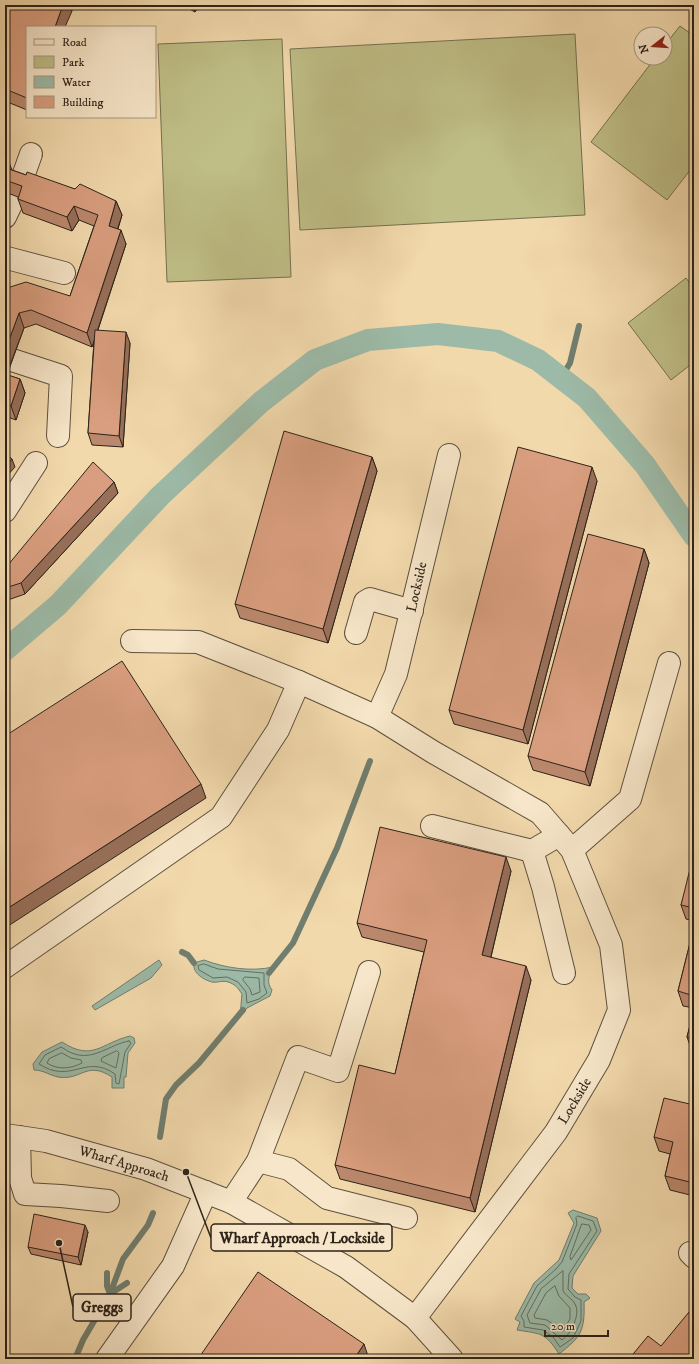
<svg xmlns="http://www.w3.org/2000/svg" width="699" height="1364" viewBox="0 0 699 1364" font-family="'IM FELL DW Pica',serif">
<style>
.green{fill:#bfbe86;stroke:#767050}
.water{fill:#9cbaa7;stroke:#707e6f}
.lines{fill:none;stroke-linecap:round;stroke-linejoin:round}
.shore{stroke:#646e60;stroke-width:1}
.stream{stroke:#707e6f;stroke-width:6}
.canal{stroke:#9cbaa7;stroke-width:22}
.minor-casing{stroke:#5e503e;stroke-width:24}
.minor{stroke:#f7e6c9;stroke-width:22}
.wall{fill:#bb886d;stroke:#2d231a}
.shaded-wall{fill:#986f59;stroke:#2d231a}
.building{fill:#d99e7f;stroke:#2d231a}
.labels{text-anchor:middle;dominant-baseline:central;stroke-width:3;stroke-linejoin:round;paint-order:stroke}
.street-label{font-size:14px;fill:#2d231a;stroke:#f7e6c9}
.leader{fill:none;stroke:#2d231a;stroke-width:1.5}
.callout-dot{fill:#2d231a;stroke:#f7e6c9;stroke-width:1.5}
.callout{fill:#f7e6c9;stroke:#2d231a;stroke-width:1.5}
.callout-label{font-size:15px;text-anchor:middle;font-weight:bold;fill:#2d231a}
</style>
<rect width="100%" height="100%" fill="#f2d9ac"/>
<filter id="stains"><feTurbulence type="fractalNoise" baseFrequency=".005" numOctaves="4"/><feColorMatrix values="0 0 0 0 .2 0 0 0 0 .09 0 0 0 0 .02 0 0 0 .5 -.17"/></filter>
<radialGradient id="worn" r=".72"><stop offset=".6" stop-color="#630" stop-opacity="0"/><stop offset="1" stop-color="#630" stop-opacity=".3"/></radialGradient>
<g class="green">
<polygon points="680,26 694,36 694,165 667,200 591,142 655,58 665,58 665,45"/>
<polygon points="575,34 585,215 300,230 290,49"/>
<polygon points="282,39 291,277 167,282 158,44"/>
<polygon points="686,278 694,289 694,362 671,380 628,323"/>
</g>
<g class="water">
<polygon points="159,960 162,965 151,978 95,1010 92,1006"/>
<path d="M204,960C225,968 251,972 273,967C269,976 266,982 272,990L270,996L247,1008L240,1016L242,994C238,988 235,984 228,982C223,980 217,983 212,982C204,980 192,973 194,963Z"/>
<path d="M130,1036L134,1038L135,1043L128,1053L126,1077H124V1088H112V1077C86,1060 82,1081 58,1077C49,1075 43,1070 34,1070L33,1064L42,1052L62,1042C93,1062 101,1043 130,1036Z"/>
<path d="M573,1210L597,1218L601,1231L573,1276L572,1288L578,1294H586L590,1298L584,1302C585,1331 581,1337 559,1354C545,1332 541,1334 517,1330L520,1322L515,1319L534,1283L559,1260L574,1223L568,1213Z"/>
</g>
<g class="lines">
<g class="shore">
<polygon points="204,964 218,969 264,973 264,985 267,993 259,999 247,1003 246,992 238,982 227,977 213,978 199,970 198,966"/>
<polygon points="245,977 259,978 260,992 252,995 250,989 243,980"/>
<path d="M129,1041L131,1043L125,1052L119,1084L116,1083L115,1074C85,1053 72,1085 39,1064L45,1055L61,1047C65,1049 68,1052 72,1053C93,1062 110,1044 129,1041Z"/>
<polygon points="117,1051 119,1053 116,1068 101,1061 102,1058"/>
<path d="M62,1053L71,1058L81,1060L82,1063C71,1069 57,1070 47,1063L49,1059Z"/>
<polygon points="578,1216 593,1221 597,1231 569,1274 568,1289 575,1297 581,1300 581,1321 573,1338 560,1347 553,1337 543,1330 524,1327 524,1321 521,1316 537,1286 556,1269 562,1262 577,1224 576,1218"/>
<polygon points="582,1224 589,1225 591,1230 571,1260 570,1257"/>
<path d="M563,1271V1290C565,1296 572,1298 575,1304C581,1314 571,1334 562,1340L545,1325L530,1323L527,1315L541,1289Z"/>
<polygon points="555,1286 559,1296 570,1308 570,1319 563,1331 547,1320 535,1318 534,1315 546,1293"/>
</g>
<g class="stream">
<polyline points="561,378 570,363 579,326"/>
<polyline points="182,952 188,955 194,963"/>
<polyline points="269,973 293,943 337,848 370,761"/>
<polyline points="160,1137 166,1099 176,1085 199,1063 243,1010"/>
<polyline points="107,1273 107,1286 110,1294 127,1283"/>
<polyline points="75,1359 83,1340 110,1294 123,1259 148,1225 153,1213"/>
</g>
<polyline class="canal" points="5,650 58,605 160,496 261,402 315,360 368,340 438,334 498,341 538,360 587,398 645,465 694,536"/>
<defs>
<g id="minor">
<polyline points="20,185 31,154"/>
<polyline points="5,217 15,196"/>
<polyline points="7,258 64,273"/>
<polyline points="12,360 61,376 58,436"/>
<polyline points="5,511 36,463"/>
<polyline points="356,633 365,602 370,599 412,611"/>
<polyline points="132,641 198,642 299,682 357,708 377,717 433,752 540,813 572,850 611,945 619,1010 599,1060 556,1132 415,1318"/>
<polyline points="377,717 396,674 449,455"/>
<polyline points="432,826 532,851 559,835"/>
<polyline points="572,850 630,799 669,663"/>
<polyline points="532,851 543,887 564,973"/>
<polyline points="5,967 221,817 278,730 299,682"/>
<polyline points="5,1135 46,1141 146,1169 231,1202 346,1267 415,1318 452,1359"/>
<polyline points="19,1137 20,1178 25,1194 61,1196 108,1201"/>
<polyline points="258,1161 289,1169 327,1198 406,1218"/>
<polyline points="231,1202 258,1161 298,1057 338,1071 369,972"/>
<polyline points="690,1253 694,1257"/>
<polyline points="107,1359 173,1266 206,1192"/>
</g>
</defs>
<use href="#minor" class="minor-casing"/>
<use href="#minor" class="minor"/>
</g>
<g class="wall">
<polygon points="5,5 69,5 72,11 27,27 27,110 5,101"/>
<polygon points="182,5 199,5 195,12"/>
<polygon points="5,160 12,170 26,175 116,201 122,215 118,229 126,244 98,330 130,343 123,447 92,445 88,433 94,340 92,347 36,324 24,328 7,375 20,379 25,393 16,420 5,416 5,295 70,296 94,226 79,220 72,231 23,213 18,199 18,197 5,192"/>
<polygon points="372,457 377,471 328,643 240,618 235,604"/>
<polygon points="597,481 528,744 454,724 449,710"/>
<polygon points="114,482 118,493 25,594 5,601 5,564 8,565"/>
<polygon points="644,549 649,563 590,786 533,770 528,756"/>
<polygon points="694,845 694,921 686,919 681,905 693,866 690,859"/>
<polygon points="511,871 491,957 531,980 475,1212 340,1179 335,1165 395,1074 424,952 362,937 357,923"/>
<polygon points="694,927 694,1008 683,1006 678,991"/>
<polygon points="694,1010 694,1052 692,1051 687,1037"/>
<polygon points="694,1105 694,1196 670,1190 665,1176 670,1154 659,1151 654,1137"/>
<polygon points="88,1232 81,1265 31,1254 28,1247"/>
</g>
<g class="shaded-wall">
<polygon points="63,5 69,5 72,11 65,27 55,27"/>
<polygon points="192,5 199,5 195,12"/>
<polygon points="9,162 14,176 6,168"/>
<polygon points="116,201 122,215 114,240 109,226"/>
<polygon points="74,206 79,220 72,231 67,217"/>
<polygon points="121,230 126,244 92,347 87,333"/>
<polygon points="19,313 24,328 5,378 5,351"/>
<polygon points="126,332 130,343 123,447 119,436"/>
<polygon points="20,379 25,393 16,420 11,406"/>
<polygon points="372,457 377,471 328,643 323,629"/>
<polygon points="12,459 15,467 5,478 5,467"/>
<polygon points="592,467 597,481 528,744 523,730"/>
<polygon points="114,482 118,493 25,594 21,583"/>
<polygon points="644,549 649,563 590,786 585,772"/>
<polygon points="201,784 206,798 5,928 5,910"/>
<polygon points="506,857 511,871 488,969 482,955"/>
<polygon points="526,966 531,980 475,1212 470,1198"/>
<polygon points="85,1225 88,1232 81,1265 78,1257"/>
<polygon points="364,1344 369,1359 354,1359"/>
</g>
<g class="building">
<polygon points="5,5 63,5 55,27 27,27 27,98 5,89"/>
<polygon points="5,160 9,162 6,168 26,175 27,172 75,189 80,184 116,201 109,226 121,230 87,333 31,310 19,313 5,351 5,295 7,288 26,282 70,296 98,215 74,206 67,217 18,199 22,186 5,180"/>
<polygon points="95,330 126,332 119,436 88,433"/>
<polygon points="5,374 20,379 11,406 5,403"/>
<polygon points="284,431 372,457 323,629 235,604"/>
<polygon points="518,447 592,467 523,730 449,710"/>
<polygon points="5,452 12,459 5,467"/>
<polygon points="93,462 114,482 21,583 5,588 5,564 8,565"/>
<polygon points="588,534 644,549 585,772 528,756"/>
<polygon points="122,661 201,784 5,910 5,736"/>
<polygon points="380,827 506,857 482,955 526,966 470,1198 335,1165 359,1065 395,1074 427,940 357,923"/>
<polygon points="694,845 694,860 690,859"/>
<polygon points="691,865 694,866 694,908 681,905"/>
<polygon points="694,927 694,996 678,991"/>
<polygon points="694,1010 694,1039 687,1037"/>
<polygon points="664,1098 694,1105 694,1183 665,1176 673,1142 654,1137"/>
<polygon points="34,1214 85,1225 78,1257 28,1247"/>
<polygon points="258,1272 364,1344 354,1359 198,1359"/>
<polygon points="694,1306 694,1359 629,1359 648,1336 661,1346"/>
</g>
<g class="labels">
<g class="street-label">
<text transform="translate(417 587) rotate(-77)">Lockside</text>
<text transform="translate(575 1101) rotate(-59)">Lockside</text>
<text transform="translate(124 1164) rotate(17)">Wharf Approach</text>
</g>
</g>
<path class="leader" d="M186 1172L211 1238M59 1243L73 1307"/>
<g class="callout-dot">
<circle cx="186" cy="1172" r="4"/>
<circle cx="59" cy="1243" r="4"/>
</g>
<g class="callout">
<rect x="211" y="1224" width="181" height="27" rx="4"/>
<rect x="73" y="1294" width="58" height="27" rx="4"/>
</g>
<g class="callout-label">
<text x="302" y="1243">Wharf Approach / Lockside</text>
<text x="102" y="1312">Greggs</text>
</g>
<rect width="699" height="1364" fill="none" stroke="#f2d9ac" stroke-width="20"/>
<rect x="6" y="6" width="687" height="1352" fill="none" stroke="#2d231a" stroke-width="2"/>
<rect x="10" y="10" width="679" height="1344" fill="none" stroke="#2d231a"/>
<rect x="26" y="26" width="130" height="92" fill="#f7e6c9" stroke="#a69883"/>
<rect x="34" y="39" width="20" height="6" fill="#f7e6c9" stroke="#a69883"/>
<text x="62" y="46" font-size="12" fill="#2d231a">Road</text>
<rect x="34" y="56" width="20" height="12" fill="#bfbe86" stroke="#a69883"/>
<text x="62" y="66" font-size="12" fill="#2d231a">Park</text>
<rect x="34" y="76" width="20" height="12" fill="#9cbaa7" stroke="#a69883"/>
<text x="62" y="86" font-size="12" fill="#2d231a">Water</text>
<rect x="34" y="96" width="20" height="12" fill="#d99e7f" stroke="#a69883"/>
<text x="62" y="106" font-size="12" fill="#2d231a">Building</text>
<g transform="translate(653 46) rotate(253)"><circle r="19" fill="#f7e6c9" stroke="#a69883"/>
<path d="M0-3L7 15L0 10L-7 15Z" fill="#8f2418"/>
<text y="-6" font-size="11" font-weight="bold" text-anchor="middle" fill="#2d231a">N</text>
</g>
<path d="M545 1330v6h63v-6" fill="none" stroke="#2d231a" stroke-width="2"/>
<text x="551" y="1330" font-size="12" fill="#2d231a" stroke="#f7e6c9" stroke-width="3" paint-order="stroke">20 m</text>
<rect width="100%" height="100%" filter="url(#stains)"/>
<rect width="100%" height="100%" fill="url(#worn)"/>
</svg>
